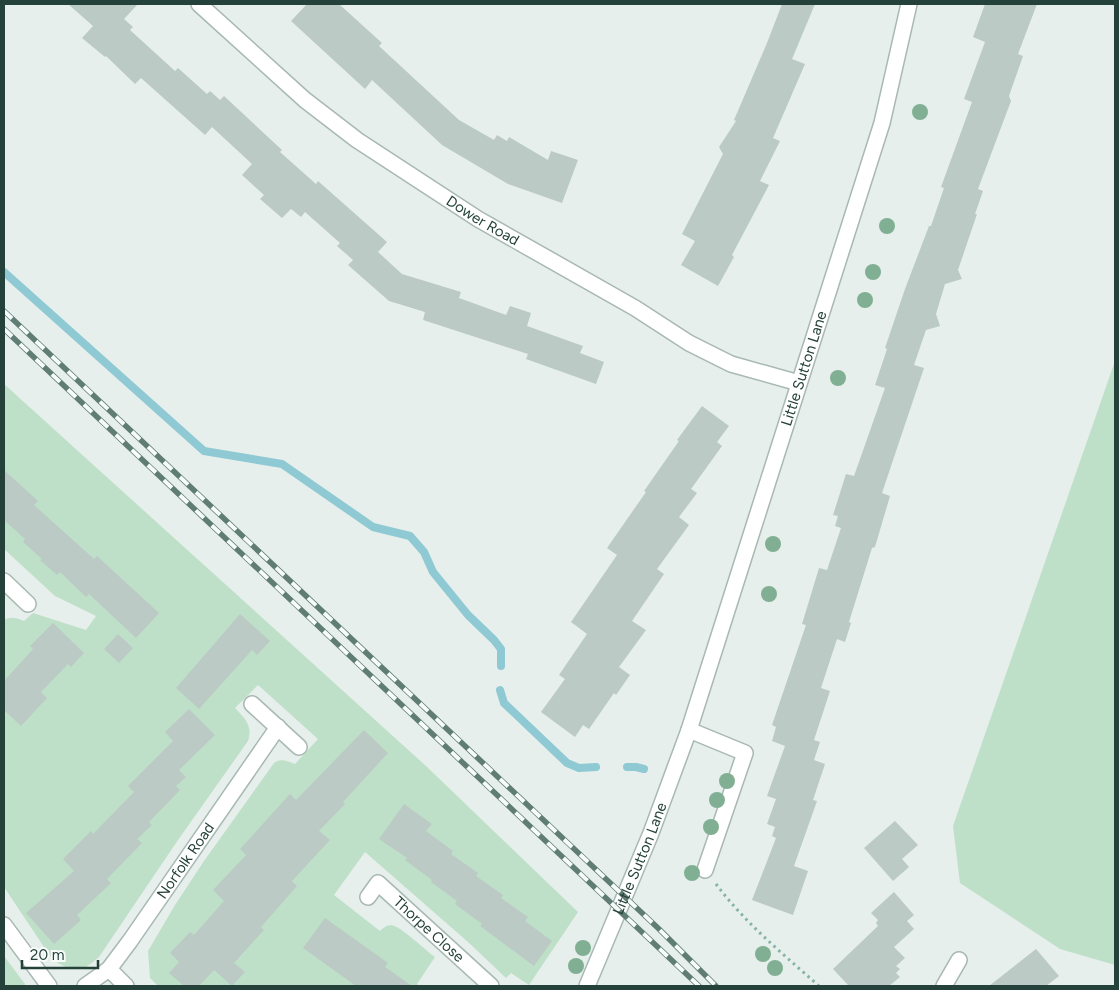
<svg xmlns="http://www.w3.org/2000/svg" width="1119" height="990" viewBox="0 0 1119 990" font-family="Figtree,sans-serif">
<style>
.green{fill:#bfe0c8}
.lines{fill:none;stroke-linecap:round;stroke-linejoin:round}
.stream{stroke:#8ec9d4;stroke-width:8}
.building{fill:#bbcac4}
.minor-casing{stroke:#a8b8b2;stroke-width:18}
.path{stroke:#86b3a5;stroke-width:3;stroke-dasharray:2.5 4;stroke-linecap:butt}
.minor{stroke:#fff;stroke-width:15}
.rail-casing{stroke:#5f7d75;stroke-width:5.5}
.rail{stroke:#f7fbf9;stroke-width:4;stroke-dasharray:11;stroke-linecap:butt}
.tree{fill:#80af93}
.labels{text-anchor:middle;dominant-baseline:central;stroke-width:4.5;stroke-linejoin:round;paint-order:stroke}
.street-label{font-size:15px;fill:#24423a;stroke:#f7fbf9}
</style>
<rect width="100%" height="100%" fill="#e6efeb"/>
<g class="green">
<polygon points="1115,361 1115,965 1060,949 960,883 953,826"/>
<path d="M4,384L426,766L578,912L529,985L511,973L506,978L468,942L365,852L334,895L380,931C383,928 387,925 391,925C401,926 426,951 435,957L417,984L419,986H158L150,978L148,951L175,905L204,861L274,763C281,758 287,761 295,764L318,739L258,685L235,708C245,719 253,725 248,741L178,840L99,957C95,960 90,965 86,967C74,973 58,965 50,956L4,887V620C11,616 17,618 24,621L33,613L86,630L96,616L55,596L4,549Z"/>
<polygon points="4,956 25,984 24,986 4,986"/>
</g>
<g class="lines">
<g class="stream">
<polyline points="4,272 204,451 282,464 373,527 410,536 424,552 433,572 468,615 494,640 501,649 501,666"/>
<polyline points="500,690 504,703 567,763 579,768 596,767"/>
<polyline points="627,767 636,767 644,769"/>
</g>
</g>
<g class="building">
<polygon points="68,4 138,4 124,19 133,27 130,30 175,71 178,68 207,94 210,91 220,100 224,96 282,150 280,152 316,184 318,181 387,242 378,252 402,274 461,292 459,298 506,315 510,306 531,313 527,326 583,346 580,353 604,362 596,384 526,359 528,354 423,320 425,312 389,301 348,265 353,260 337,246 340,243 305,212 301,217 291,209 282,218 260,199 264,195 242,175 252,164 212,127 205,135 141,78 135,84 106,56 105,57 82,38 93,26"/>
<polygon points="307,4 339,4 382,43 379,46 459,120 494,140 497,135 507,141 509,137 548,160 551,151 578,160 562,203 508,184 442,145 372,80 365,89 291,21"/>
<polygon points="782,4 815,4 792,59 805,64 773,138 780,141 760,181 769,185 732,255 734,257 718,286 681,265 695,241 682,234 723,154 719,147 736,121 734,120 767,43"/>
<polygon points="985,4 1037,4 1018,54 1023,56 1009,96 1011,101 978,189 983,191 975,214 977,214 958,270 962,279 945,284 936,314 940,326 926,330 914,365 924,368 882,493 890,496 875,547 872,548 849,622 851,623 845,642 837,639 821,688 830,691 814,740 820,742 814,760 825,764 813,800 817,801 794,866 808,871 793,915 752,900 776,838 772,836 775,827 767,824 776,799 767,796 785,746 772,741 776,727 772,725 806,625 802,624 819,568 827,570 841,528 835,526 838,516 833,515 846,474 854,476 885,388 875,385 887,349 885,348 905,289 929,226 931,226 944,188 941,187 972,102 964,99 985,42 973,37"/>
<polygon points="702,406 729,426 717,442 722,446 691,489 697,493 679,517 689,525 657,569 664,574 632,621 646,630 619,667 630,675 616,695 614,693 589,729 583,725 575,737 541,712 565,679 559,675 587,634 571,622 617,555 607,548 646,492 644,491 679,441 677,440"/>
<polygon points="4,470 38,501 34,505 94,559 97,556 159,613 136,638 89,594 86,597 60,572 57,575 40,560 42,559 23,542 25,539 4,520"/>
<polygon points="240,614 270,641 257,655 252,650 199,709 176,688"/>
<polygon points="53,623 84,653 71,667 68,664 41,692 47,698 21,726 4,710 4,681 33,649 30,646"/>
<polygon points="118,634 133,648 119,663 104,649"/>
<polygon points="189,709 215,735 179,770 186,777 176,786 180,790 149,822 152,825 137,839 142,843 107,879 111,883 77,915 81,920 54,944 26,913 74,871 63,859 91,831 93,834 134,792 128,786 173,741 165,732"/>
<polygon points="364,730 388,753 343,802 345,804 319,831 330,840 292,881 297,886 261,927 264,930 234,963 245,972 232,986 214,970 199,986 184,986 169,973 179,962 170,953 190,932 194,935 224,901 213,890 246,855 240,849 290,794 296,800"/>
<polygon points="404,804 432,824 426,831 453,851 451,854 478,873 476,876 503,895 501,898 528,917 525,921 552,941 534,966 480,926 482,924 455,904 457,901 431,882 432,880 405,860 407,858 379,839"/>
<polygon points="895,821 918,845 902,859 909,867 893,881 864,848"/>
<polygon points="894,892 914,915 907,921 914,929 894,947 905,958 896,966 900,969 896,973 900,977 889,986 849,986 833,969 878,926 876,923 878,920 871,913"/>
<polygon points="325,918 388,963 385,967 412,986 356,986 303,948"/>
<polygon points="1036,949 1059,976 1046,986 989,986"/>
</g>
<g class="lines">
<defs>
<g id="minor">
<path id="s1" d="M199,4L305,100L357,140L478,219L635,308L689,343L731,364L799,383"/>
<polyline points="4,581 28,604"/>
<polyline points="252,704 299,747"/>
<polyline points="689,730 745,753 705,870"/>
<path id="s2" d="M368,897L378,883L491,986"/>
<polyline points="4,925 49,986"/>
<polyline points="109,969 126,986"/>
<path id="s3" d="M85,986L109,969L130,941L278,727"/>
<path id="s4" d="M587,986L651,833L689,730L882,123L909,4"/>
<polyline points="944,986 959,960"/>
</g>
</defs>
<use href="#minor" class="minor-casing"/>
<path class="path" d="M716,884C745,923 783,954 819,986"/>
<use href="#minor" class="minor"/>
<defs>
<g id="rail">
<polyline points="4,311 659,929 716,986"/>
<polyline points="4,329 699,986"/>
</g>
</defs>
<use href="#rail" class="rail-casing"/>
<use href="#rail" class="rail"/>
</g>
<g class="tree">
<circle cx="920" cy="112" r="8"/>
<circle cx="887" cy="226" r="8"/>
<circle cx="873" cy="272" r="8"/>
<circle cx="865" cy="300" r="8"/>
<circle cx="838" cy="378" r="8"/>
<circle cx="773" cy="544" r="8"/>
<circle cx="769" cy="594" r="8"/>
<circle cx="727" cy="781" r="8"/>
<circle cx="717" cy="800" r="8"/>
<circle cx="711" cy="827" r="8"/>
<circle cx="692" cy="873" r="8"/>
<circle cx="583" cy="948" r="8"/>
<circle cx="763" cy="954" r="8"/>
<circle cx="576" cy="966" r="8"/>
<circle cx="775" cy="968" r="8"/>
</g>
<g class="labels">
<g class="street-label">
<text stroke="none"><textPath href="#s1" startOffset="358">Dower Road</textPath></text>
<text stroke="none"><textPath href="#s4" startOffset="655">Little Sutton Lane</textPath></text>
<text stroke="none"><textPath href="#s4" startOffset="138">Little Sutton Lane</textPath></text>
<text stroke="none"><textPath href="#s3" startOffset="162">Norfolk Road</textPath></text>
<text stroke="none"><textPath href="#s2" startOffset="86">Thorpe Close</textPath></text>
</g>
</g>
<rect width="1119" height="990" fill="none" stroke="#24423a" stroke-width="10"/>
<path d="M22 960v8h76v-8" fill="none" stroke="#24423a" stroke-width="2.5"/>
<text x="30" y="960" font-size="15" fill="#24423a" stroke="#f7fbf9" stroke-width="4" paint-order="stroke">20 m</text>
</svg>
